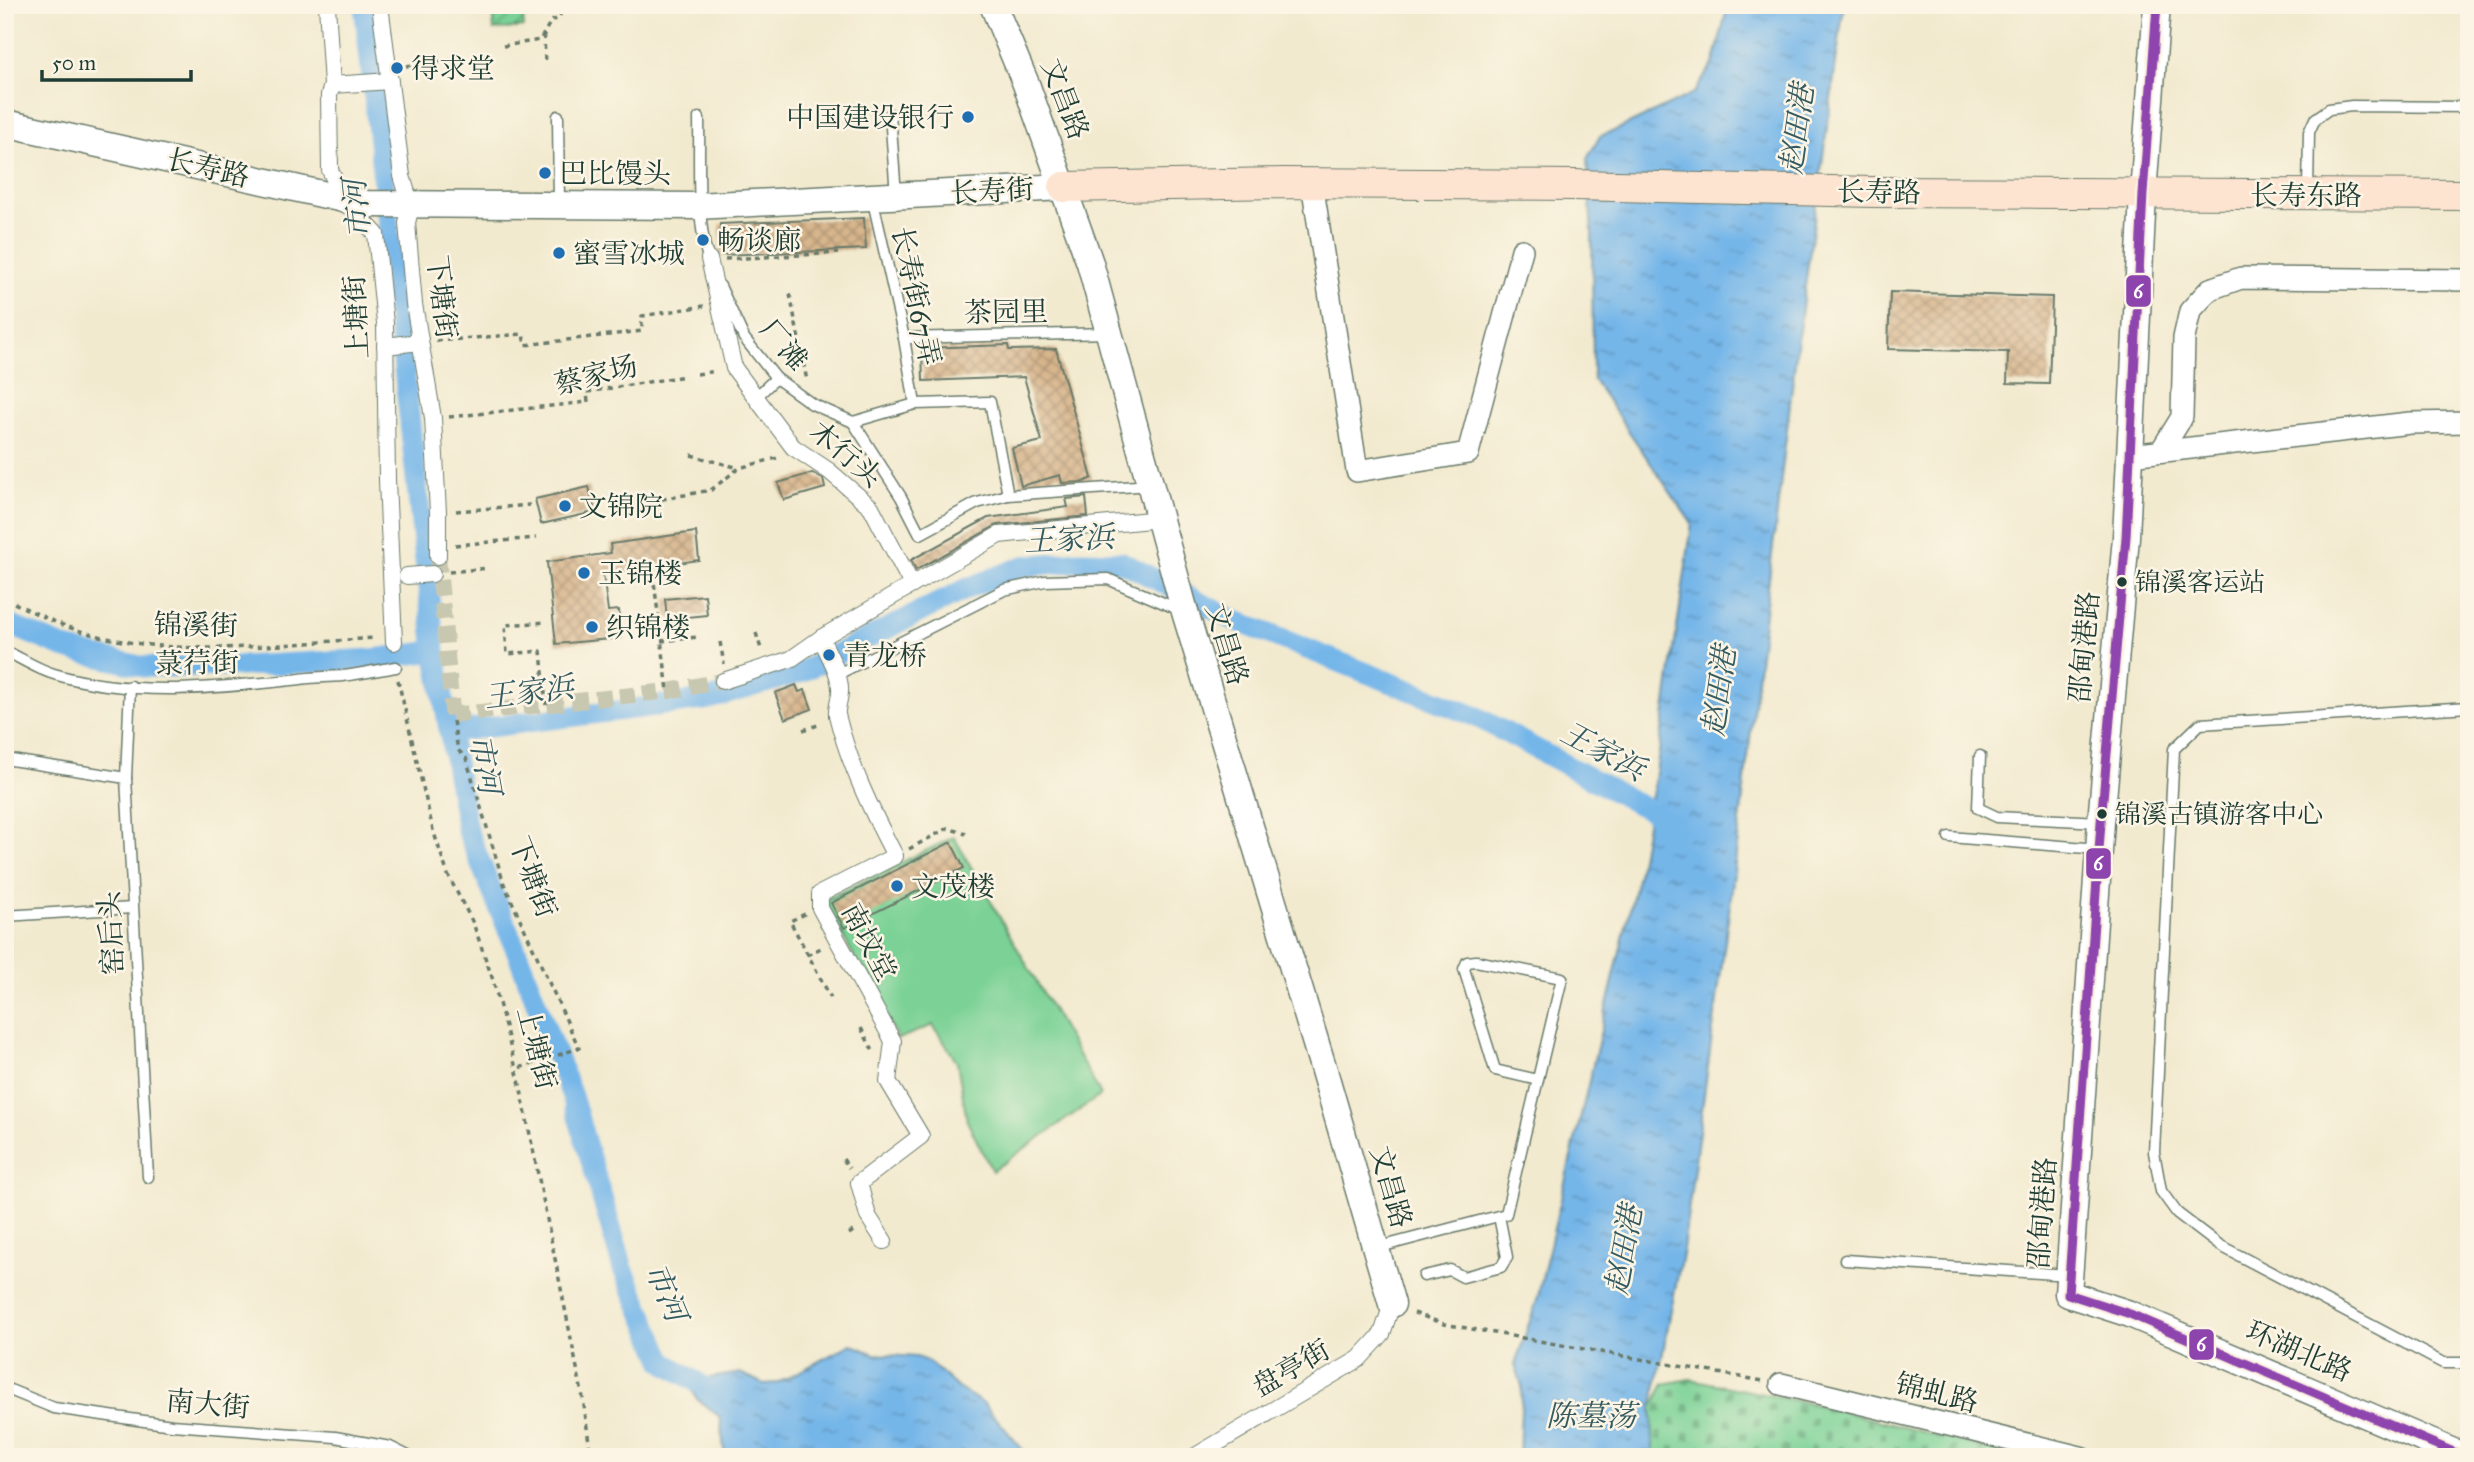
<svg xmlns="http://www.w3.org/2000/svg" width="2474" height="1462" viewBox="0 0 2474 1462" font-family="'IM FELL Great Primer','Noto Serif SC',serif">
<style>
.grass{fill:#7bd296;stroke:#4d8865;stroke-width:2}
.cemetery{fill:url(#cemetery-stones);stroke:#4d8865;stroke-width:2}
.garden{fill:url(#garden-furrows);stroke:#4d8865;stroke-width:2}
.water{fill:url(#water-ripples);stroke:#4a7a8e;stroke-width:2}
.lines{fill:none;stroke-linecap:round;stroke-linejoin:round}
.canal{stroke:#75b6e9;stroke-width:21}
.building{fill:url(#building-cross-hatch)}
.pedestrian-tunnel{stroke:#c8c7b0;stroke-width:16;stroke-dasharray:16 8;stroke-linecap:butt}
.service-casing{stroke:#697a6a;stroke-width:13}
.pedestrian-casing{stroke:#697a6a;stroke-width:18}
.minor-casing{stroke:#697a6a;stroke-width:24}
.tertiary-casing{stroke:#697a6a;stroke-width:29}
.secondary-casing{stroke:#697a6a;stroke-width:32}
.path{stroke:#697a6a;stroke-width:3.5;stroke-dasharray:5 5;stroke-linecap:butt}
.service{stroke:#fff;stroke-width:10}
.pedestrian{stroke:#fff;stroke-width:16}
.minor{stroke:#fff;stroke-width:21}
.tertiary{stroke:#fff;stroke-width:26}
.secondary{stroke:#fde4d1;stroke-width:30}
.bus-1-casing{stroke:#fcf5e5;stroke-width:14}
.bus-1{stroke:#8e44ad;stroke-width:9}
.poi-dot{fill:#1f6fb2;stroke:#fcf5e5;stroke-width:2.5}
.bus-dot{fill:#1f3d34;stroke:#fcf5e5;stroke-width:2.5}
.labels{text-anchor:middle;dominant-baseline:central;stroke-width:5;stroke-linejoin:round;paint-order:stroke}
.bus-label{font-size:26px;fill:#1f3d34;stroke:#fcf5e5;text-anchor:start}
.poi-label{font-size:28px;fill:#1f3d34;stroke:#fcf5e5;text-anchor:start}
.street-label{font-size:28px;fill:#1f3d34;stroke:#fcf5e5}
.water-label{font-size:30px;font-style:italic;fill:#345b61;stroke:#fcf5e5}
.line-badge{stroke:#fcf5e5;stroke-width:2.5}
.badge-label{font-size:19px;text-anchor:middle;font-weight:bold;fill:#fff}
</style>
<defs>
<pattern id="cemetery-stones" width="16" height="16" patternUnits="userSpaceOnUse" patternTransform="scale(1.75)"><rect width="16" height="16" fill="#7bd296"/><path d="M2 7V4a2 2 0 0 1 4 0v3zM10 15v-3a2 2 0 0 1 4 0v3z" fill="#64ac7b"/></pattern>
<pattern id="garden-furrows" width="10" height="10" patternUnits="userSpaceOnUse" patternTransform="scale(1.75)"><rect width="10" height="10" fill="#7bd296"/><path d="M-1 1l2-2M0 10L10 0M9 11l2-2" fill="none" stroke="#64ac7b"/></pattern>
<pattern id="water-ripples" width="26" height="14" patternUnits="userSpaceOnUse" patternTransform="scale(1.75)"><rect width="26" height="14" fill="#75b6e9"/><path d="M2 4q2-2 4 0t4 0M15 11q2-2 4 0t4 0" fill="none" stroke="#5f95be"/></pattern>
<pattern id="building-cross-hatch" width="8" height="8" patternUnits="userSpaceOnUse" patternTransform="scale(1.75)"><rect width="8" height="8" fill="#d8b68d"/><path d="M0 0l8 8M0 8l8-8" fill="none" stroke="#af9574"/></pattern>
</defs>
<rect width="100%" height="100%" fill="#fcf5e5"/>
<filter id="ink" filterUnits="userSpaceOnUse"><feTurbulence type="fractalNoise" baseFrequency=".0143" numOctaves="2"/><feDisplacementMap in="SourceGraphic" scale="14" xChannelSelector="R" yChannelSelector="G"/><feConvolveMatrix kernelMatrix="1 2 1 2 8 2 1 2 1" color-interpolation-filters="sRGB"/></filter>
<filter id="wash" filterUnits="userSpaceOnUse"><feTurbulence type="fractalNoise" baseFrequency=".00686" numOctaves="4" result="noise"/><feDisplacementMap in="SourceGraphic" scale="28" xChannelSelector="R" yChannelSelector="G"/><feGaussianBlur stdDeviation="1.57" result="paint"/><feColorMatrix in="noise" values="0 0 0 0 0 0 0 0 0 0 0 0 0 0 0 0 0 1.4 0 .05"/><feComposite in="paint" operator="in"/></filter>
<g filter="url(#wash)">
<rect width="100%" height="100%" fill="#f2eacf"/>
<polygon class="grass" points="954,837 1101,1095 992,1171 967,1121 957,1062 933,1025 898,1039 824,900"/>
<polygon class="cemetery" points="1690,1379 1817,1405 2021,1457 1653,1457 1652,1408 1664,1384"/>
<polygon class="garden" points="492,5 522,5 524,27 494,30"/>
<g class="water">
<polygon points="1728,5 1844,5 1798,337 1731,897 1683,1249 1652,1408 1653,1457 1519,1457 1522,1386 1515,1365 1537,1300 1638,875 1656,773 1692,524 1593,379 1592,233 1587,159 1600,136 1614,131 1694,93 1714,62"/>
<polygon points="851,1344 874,1354 917,1357 929,1362 958,1388 984,1404 1029,1457 725,1457 720,1417 697,1399 689,1384 693,1378 709,1378 740,1373 764,1384 778,1383"/>
</g>
<g class="lines">
<g class="canal">
<polyline points="364,5 435,651 467,830 517,952 572,1096 623,1269 664,1362 715,1393"/>
<polyline points="5,623 70,650 144,667 241,666 373,659 435,651"/>
<polyline points="449,732 710,699 799,673 968,588 1024,566 1081,561 1122,562 1234,620 1477,717 1673,823"/>
</g>
</g>
<g id="blocks">
<g class="building">
<polygon points="864,218 866,249 721,255 720,224"/>
<polygon points="1890,292 2052,297 2049,384 2007,383 2008,352 1888,349"/>
<polygon points="1008,345 1009,350 1056,349 1092,478 1084,482 1062,483 1060,475 1021,486 1012,448 1042,441 1024,377 923,381 922,348"/>
<polygon points="812,473 823,479 825,488 784,500 778,483"/>
<polygon points="589,487 595,512 541,524 535,499"/>
<polygon points="1086,497 1088,516 997,525 916,570 911,560 988,518 1068,507 1066,499"/>
<polygon points="696,532 699,560 603,574 608,611 619,610 621,638 556,644 547,562 611,553 610,544"/>
<polygon points="705,595 707,615 667,619 665,599"/>
<polygon points="796,685 799,692 805,690 812,709 785,719 775,693"/>
<polygon points="951,842 964,868 844,928 831,903"/>
</g>
</g>
</g>
<g filter="url(#ink)">
<use href="#blocks" fill-opacity="0" stroke="#697a6a" stroke-width="2"/>
<g class="lines">
<g class="pedestrian-tunnel">
<polyline points="438,556 453,721"/>
<polyline points="452,715 668,691 723,681"/>
</g>
<defs>
<g id="service">
<polyline points="890,114 896,195"/>
<polyline points="558,116 559,206"/>
<path d="M699,118C700,158 695,230 711,265"/>
<polyline points="2308,192 2309,132 2315,119 2329,109 2352,106 2469,107"/>
<polyline points="872,197 904,338 915,404"/>
<polyline points="720,286 744,338 776,378 812,404 853,422 915,404 990,402 1008,495"/>
<polyline points="904,338 1109,333"/>
<polyline points="756,397 776,378"/>
<polyline points="853,422 901,497 920,534 977,503 1008,495 1151,485"/>
<path d="M5,651C21,658 37,669 54,674C133,698 220,688 300,679C314,677 328,677 343,676C360,674 378,670 396,667"/>
<polyline points="838,674 1004,590 1045,581 1108,579 1182,611"/>
<polyline points="130,686 126,778 148,1177"/>
<polyline points="2469,707 2200,724 2174,749 2154,1152 2161,1191 2177,1213 2219,1245 2443,1363 2469,1363"/>
<polyline points="1980,756 1978,808 1997,817 2101,822"/>
<polyline points="5,759 126,778"/>
<polyline points="1949,837 2099,849"/>
<polyline points="5,916 132,908"/>
<polyline points="1376,1248 1506,1214 1562,978 1476,961 1467,962 1464,969 1495,1070 1538,1080"/>
<polyline points="1845,1260 2069,1275"/>
<polyline points="1424,1276 1450,1270 1463,1277 1501,1267 1507,1257 1499,1216"/>
<polyline points="5,1388 54,1408 172,1425 335,1437 390,1447 410,1457"/>
</g>
<g id="pedestrian">
<polyline points="327,5 332,85 329,95 330,170 343,199 376,234 385,323 387,480 394,642"/>
<polyline points="380,5 402,176 411,206 407,223 414,304 433,418 438,513 438,556"/>
<polyline points="332,85 390,81"/>
<path d="M709,259L734,368L793,447L829,471L871,507L912,585L821,638C828,654 839,671 840,688C841,697 836,707 837,715C849,764 872,812 895,856L820,894V908L893,1041L888,1081L921,1136L859,1183L868,1216L884,1241"/>
<polyline points="385,346 420,342"/>
<polyline points="407,576 432,574"/>
<polyline points="912,585 999,535 1160,519"/>
<polyline points="723,681 791,659 821,638"/>
<polyline points="1194,1457 1359,1359 1382,1334 1392,1304"/>
</g>
<g id="minor">
<polyline points="1312,183 1357,471 1468,453 1522,250"/>
<polyline points="2161,451 2182,417 2184,338 2190,311 2210,289 2241,278 2469,280"/>
<polyline points="2130,455 2410,423 2469,422"/>
<polyline points="1781,1384 2080,1457"/>
</g>
<g id="tertiary">
<polyline points="993,5 1026,84 1090,263 1185,612 1323,1067 1392,1304"/>
<polyline points="2157,5 2143,194 2126,537 2101,822 2068,1294 2130,1314 2465,1457"/>
<polyline points="5,123 366,204 696,206 1064,187"/>
</g>
<polyline id="secondary" points="1064,187 1283,183 1573,185 1872,192 2469,195"/>
</defs>
<use href="#service" class="service-casing"/>
<use href="#pedestrian" class="pedestrian-casing"/>
<use href="#minor" class="minor-casing"/>
<use href="#tertiary" class="tertiary-casing"/>
<use href="#secondary" class="secondary-casing"/>
<g class="path">
<polyline points="544,35 545,61"/>
<polyline points="503,46 540,40 551,21 559,18 563,5"/>
<polyline points="406,66 466,58"/>
<polyline points="725,259 838,253"/>
<polyline points="790,294 807,381"/>
<polyline points="436,341 523,334 525,345 642,331 642,316 704,306"/>
<polyline points="697,374 716,371"/>
<polyline points="449,417 588,402 587,392 685,376"/>
<polyline points="691,455 739,468"/>
<polyline points="642,503 711,490 739,468 781,457"/>
<polyline points="456,511 530,505"/>
<polyline points="455,545 536,538"/>
<polyline points="449,572 488,568"/>
<polyline points="653,574 668,691"/>
<path d="M5,599C28,609 50,621 74,629C172,661 275,644 376,638"/>
<polyline points="756,633 762,652"/>
<polyline points="661,641 699,637"/>
<polyline points="720,642 724,664"/>
<polyline points="398,680 433,830 448,875 473,923 493,980 519,1080 583,1398 591,1457"/>
<polyline points="546,705 541,651 507,654 505,625 547,622"/>
<polyline points="453,721 458,750 466,758 504,884 579,1048 516,1069"/>
<polyline points="803,730 821,724"/>
<polyline points="909,849 948,828 966,834"/>
<polyline points="805,914 790,921 831,998"/>
<polyline points="807,955 823,947"/>
<polyline points="861,1028 873,1051"/>
<polyline points="843,1159 849,1168"/>
<polyline points="849,1234 857,1228"/>
<polyline points="1414,1313 1444,1324 1763,1381"/>
</g>
<use href="#service" class="service"/>
<use href="#pedestrian" class="pedestrian"/>
<use href="#minor" class="minor"/>
<use href="#tertiary" class="tertiary"/>
<use href="#secondary" class="secondary"/>
<defs>
<polyline id="bus-1" points="2157,5 2143,194 2126,537 2101,822 2068,1294 2130,1314 2465,1457"/>
</defs>
<use href="#bus-1" class="bus-1-casing"/>
<use href="#bus-1" class="bus-1"/>
</g>
</g>
<g class="poi-dot">
<circle cx="397" cy="68" r="7"/>
<circle cx="968" cy="117" r="7"/>
<circle cx="545" cy="173" r="7"/>
<circle cx="703" cy="240" r="7"/>
<circle cx="559" cy="253" r="7"/>
<circle cx="565" cy="506" r="7"/>
<circle cx="584" cy="573" r="7"/>
<circle cx="592" cy="627" r="7"/>
<circle cx="829" cy="655" r="7"/>
<circle cx="897" cy="886" r="7"/>
</g>
<g class="bus-dot">
<circle cx="2122" cy="582" r="6"/>
<circle cx="2102" cy="814" r="6"/>
</g>
<g class="labels">
<g class="bus-label">
<text x="2135" y="582">锦溪客运站</text>
<text x="2115" y="814">锦溪古镇游客中心</text>
</g>
<g class="poi-label">
<text x="411" y="68">得求堂</text>
<text x="954" y="117" text-anchor="end">中国建设银行</text>
<text x="559" y="173">巴比馒头</text>
<text x="717" y="240">畅谈廊</text>
<text x="573" y="253">蜜雪冰城</text>
<text x="579" y="506">文锦院</text>
<text x="598" y="573">玉锦楼</text>
<text x="606" y="627">织锦楼</text>
<text x="843" y="655">青龙桥</text>
<text x="911" y="886">文茂楼</text>
</g>
<g class="street-label">
<text transform="translate(1065 99) rotate(69)">文昌路</text>
<text transform="translate(208 168) rotate(13)">长寿路</text>
<text transform="translate(992 191) rotate(-3)">长寿街</text>
<text transform="translate(1879 192) rotate(1)">长寿路</text>
<text x="2306" y="195">长寿东路</text>
<text transform="translate(916 296) rotate(78)">长寿街67弄</text>
<text transform="translate(442 297) rotate(83)">下塘街</text>
<text transform="translate(1006 312) rotate(-1)">茶园里</text>
<text transform="translate(356 317) rotate(-93)">上塘街</text>
<text transform="translate(784 345) rotate(49)">厂滩</text>
<text transform="translate(596 375) rotate(-14)">蔡家场</text>
<text transform="translate(846 454) rotate(40)">木行头</text>
<text transform="translate(196 625) rotate(1)">锦溪街</text>
<text transform="translate(1227 644) rotate(73)">文昌路</text>
<text transform="translate(2084 647) rotate(-85)">邵甸港路</text>
<text transform="translate(197 663) rotate(-1)">菉荇街</text>
<text transform="translate(533 877) rotate(69)">下塘街</text>
<text transform="translate(111 933) rotate(-93)">窑后头</text>
<text transform="translate(869 942) rotate(62)">南坟堂</text>
<text transform="translate(537 1048) rotate(76)">上塘街</text>
<text transform="translate(1391 1187) rotate(74)">文昌路</text>
<text transform="translate(2042 1213) rotate(-86)">邵甸港路</text>
<text transform="translate(2299 1351) rotate(23)">环湖北路</text>
<text transform="translate(1291 1368) rotate(-30)">盘亭街</text>
<text transform="translate(1937 1393) rotate(14)">锦虬路</text>
<text transform="translate(208 1404) rotate(5)">南大街</text>
</g>
<g class="water-label">
<text transform="translate(1797 129) rotate(-82)">赵田港</text>
<text transform="translate(357 209) rotate(-96)">市河</text>
<text transform="translate(1069 539) rotate(-3)">王家浜</text>
<text transform="translate(1719 691) rotate(-82)">赵田港</text>
<text transform="translate(529 692) rotate(-7)">王家浜</text>
<text transform="translate(1603 751) rotate(28)">王家浜</text>
<text transform="translate(485 764) rotate(80)">市河</text>
<text transform="translate(1624 1250) rotate(-80)">赵田港</text>
<text transform="translate(666 1292) rotate(67)">市河</text>
<text x="1591" y="1416">陈墓荡</text>
</g>
</g>
<g class="line-badge">
<rect x="2125" y="274" width="27" height="34" rx="7" fill="#8e44ad"/>
<rect x="2085" y="847" width="27" height="33" rx="7" fill="#8e44ad"/>
<rect x="2188" y="1328" width="27" height="33" rx="7" fill="#8e44ad"/>
</g>
<g class="badge-label">
<text x="2138" y="298">6</text>
<text x="2098" y="870">6</text>
<text x="2201" y="1351">6</text>
</g>
<rect width="2474" height="1462" fill="none" stroke="#fcf5e5" stroke-width="28"/>
<path d="M42 70v10h149v-10" fill="none" stroke="#1f3d34" stroke-width="3.5"/>
<text x="52" y="70" font-size="21" fill="#1f3d34" stroke="#fcf5e5" stroke-width="5" paint-order="stroke">50 m</text>
</svg>
